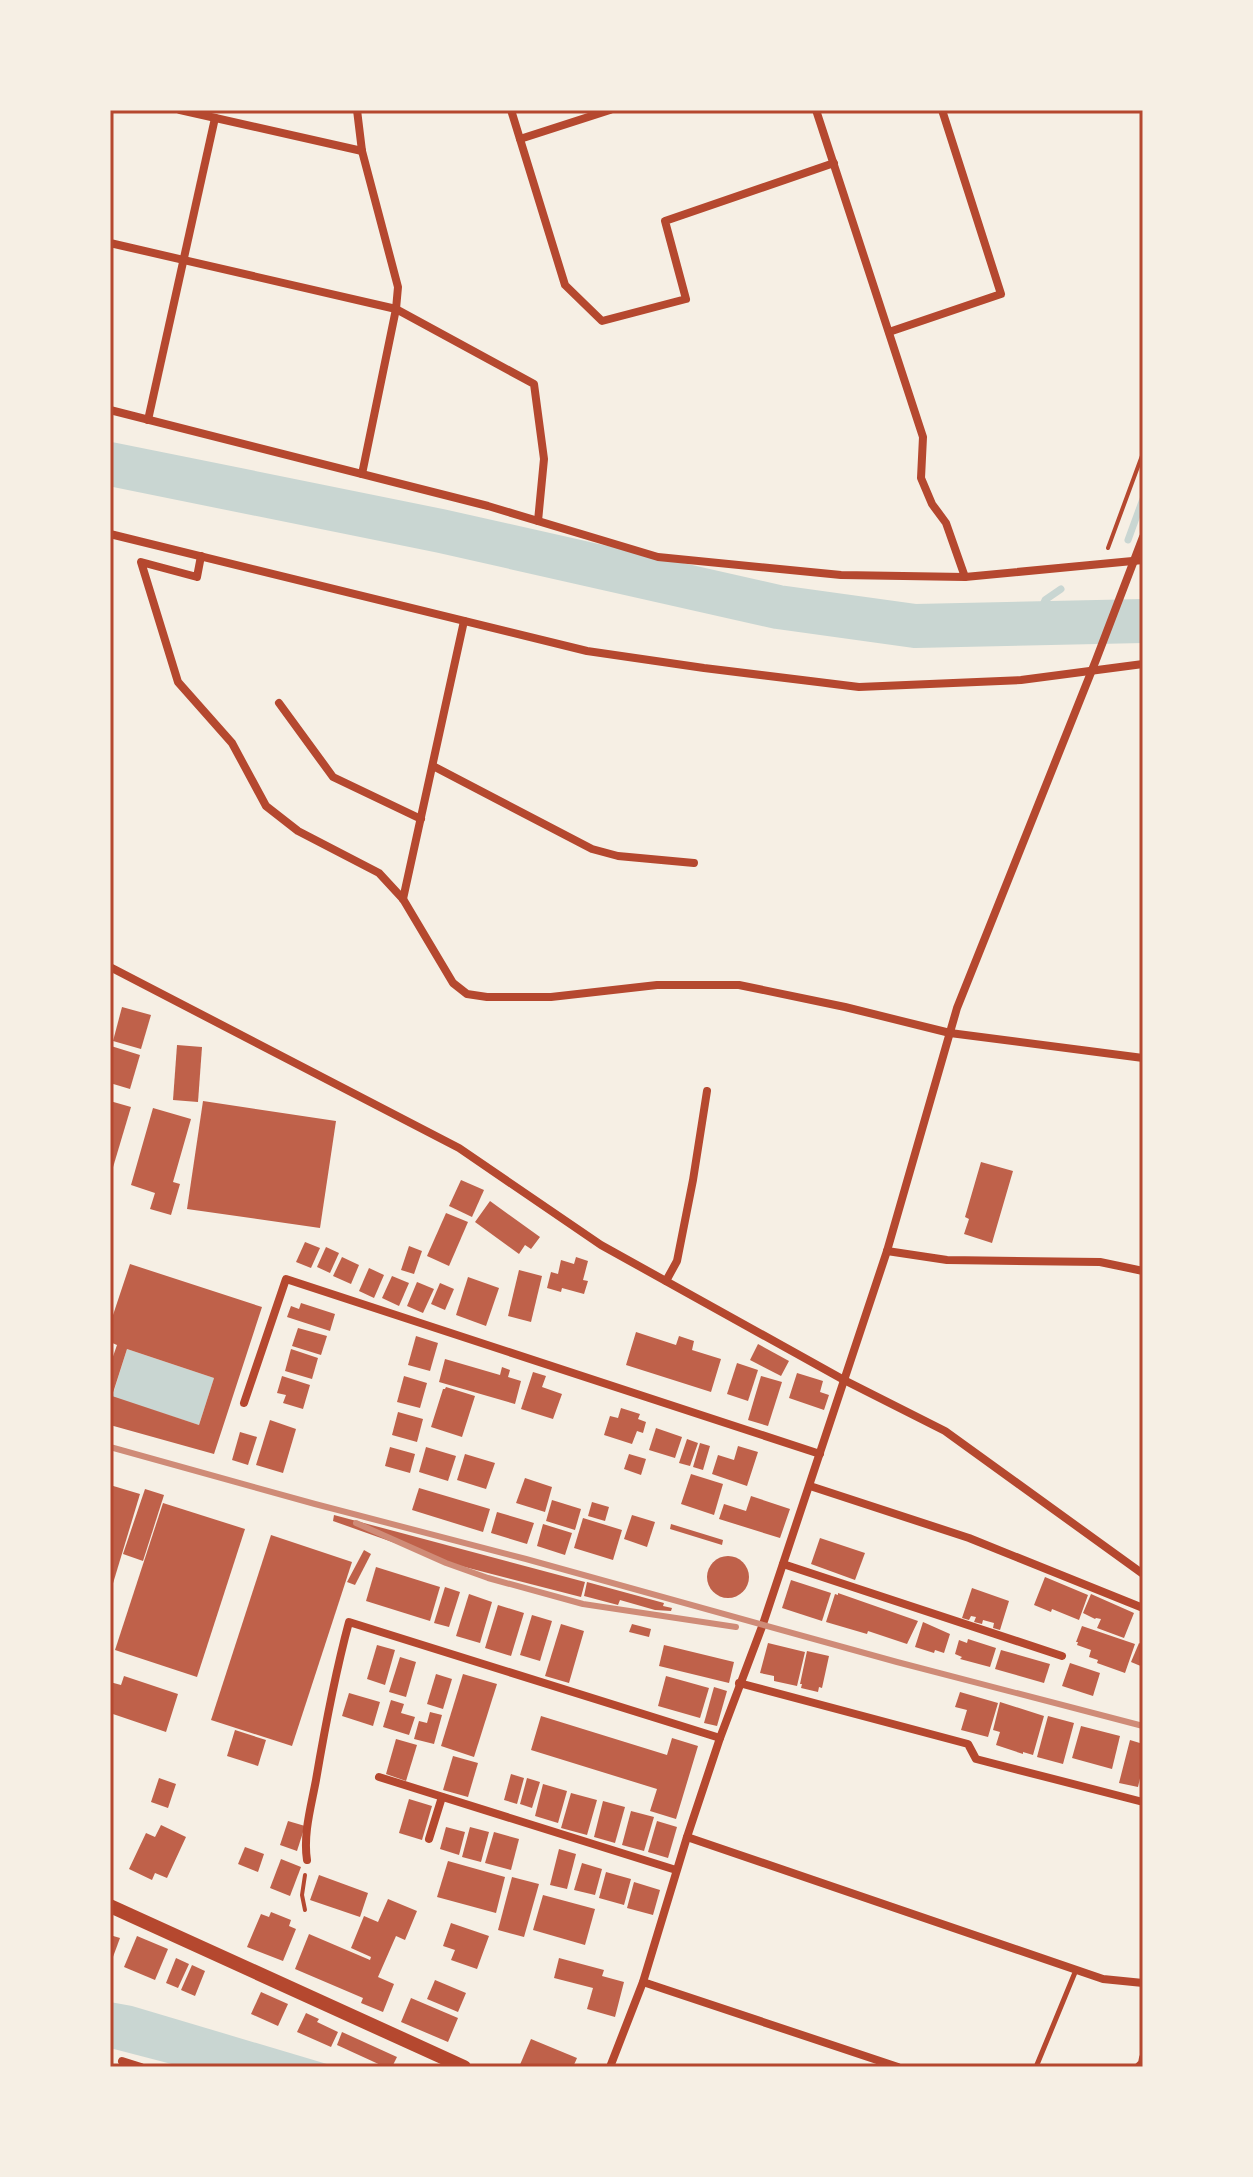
<svg xmlns="http://www.w3.org/2000/svg" width="1253" height="2177" viewBox="0 0 1253 2177" font-family="'Noto Sans',sans-serif">
<style>
.water{fill:#c9d6d2}
.lines{fill:none;stroke-linecap:round;stroke-linejoin:round}
.stream{stroke:#c9d6d2;stroke-width:7}
.river{stroke:#c9d6d2;stroke-width:44}
.building{fill:#bf614a;fill-rule:evenodd}
.path{stroke:#b5482f;stroke-width:4}
.service{stroke:#b5482f;stroke-width:5}
.minor{stroke:#b5482f;stroke-width:8}
.secondary{stroke:#b5482f;stroke-width:14}
.rail{stroke:#cf8b77;stroke-width:6}
.neatline{fill:none;stroke:#b5482f;stroke-width:3}
</style>
<rect width="100%" height="100%" fill="#f6efe4"/>
<g class="water">
<polygon points="127,1349 214,1378 199,1425 112,1397"/>
<polygon points="110,2002 132,2006 337,2067 183,2067 110,2048"/>
</g>
<g class="lines">
<g class="stream">
<polyline points="1128,540 1143,499"/>
<polyline points="1035,624 1045,600 1061,589"/>
</g>
<polyline class="river" points="110,464 441,531 778,607 915,626 1143,621"/>
</g>
<g class="building">
<polygon points="122,1007 151,1015 141,1049 113,1041"/>
<polygon points="177,1045 202,1047 198,1102 173,1100"/>
<polygon points="111,1046 140,1055 130,1089 110,1083"/>
<polygon points="110,1101 131,1107 111,1174 110,1174"/>
<polygon points="203,1101 336,1121 320,1228 187,1209"/>
<polygon points="153,1108 191,1119 173,1182 180,1184 171,1215 150,1209 155,1193 131,1185"/>
<polygon points="981,1162 1013,1171 992,1243 964,1234 969,1219 965,1217"/>
<polygon points="461,1180 484,1190 472,1217 449,1206"/>
<polygon points="490,1201 540,1237 531,1249 525,1245 519,1254 475,1222"/>
<polygon points="446,1213 468,1222 449,1266 427,1256"/>
<polygon points="305,1242 320,1248 311,1268 296,1262"/>
<polygon points="409,1246 422,1251 414,1274 401,1270"/>
<polygon points="326,1247 339,1253 330,1273 317,1267"/>
<polygon points="342,1257 359,1265 351,1284 333,1276"/>
<polygon points="576,1257 588,1261 583,1280 588,1281 584,1294 562,1288 561,1292 547,1288 551,1272 558,1274 561,1260 574,1264"/>
<path d="M130,1264L262,1307L214,1454L110,1425V1365L117,1345L110,1342V1324ZM127,1349L214,1378L199,1425L112,1396Z"/>
<polygon points="369,1268 384,1275 374,1298 359,1291"/>
<polygon points="519,1270 542,1276 531,1322 508,1316"/>
<polygon points="392,1276 409,1283 399,1306 382,1298"/>
<polygon points="468,1277 499,1288 486,1326 456,1315"/>
<polygon points="417,1282 434,1289 423,1313 407,1306"/>
<polygon points="440,1283 454,1289 445,1310 431,1304"/>
<polygon points="301,1303 335,1314 330,1331 287,1317 291,1306 299,1309"/>
<polygon points="298,1328 327,1336 321,1355 292,1346"/>
<polygon points="636,1332 676,1345 679,1336 694,1341 692,1350 721,1359 711,1392 626,1365"/>
<polygon points="416,1336 438,1343 430,1371 408,1365"/>
<polygon points="758,1344 789,1361 781,1376 750,1360"/>
<polygon points="291,1349 318,1358 312,1379 285,1371"/>
<polygon points="445,1359 500,1375 502,1367 510,1370 508,1377 521,1381 515,1404 439,1382"/>
<polygon points="737,1363 758,1370 748,1401 727,1394"/>
<polygon points="533,1372 546,1376 542,1387 562,1394 553,1419 521,1409"/>
<polygon points="797,1373 823,1381 820,1392 829,1395 824,1410 789,1398"/>
<polygon points="282,1376 310,1385 303,1409 283,1403 286,1395 277,1393"/>
<polygon points="404,1376 427,1383 420,1408 397,1402"/>
<polygon points="761,1376 782,1382 768,1426 748,1420"/>
<polygon points="446,1387 475,1396 462,1437 431,1427 443,1389 445,1389"/>
<polygon points="621,1408 640,1414 638,1419 646,1422 643,1433 637,1431 632,1444 604,1435 610,1416 618,1418"/>
<polygon points="398,1412 423,1419 417,1442 392,1435"/>
<polygon points="270,1420 296,1429 283,1473 256,1465"/>
<polygon points="656,1428 682,1437 675,1458 649,1450"/>
<polygon points="240,1432 257,1437 248,1465 232,1460"/>
<polygon points="687,1439 698,1443 690,1466 679,1463"/>
<polygon points="700,1443 710,1446 703,1470 693,1467"/>
<polygon points="738,1446 758,1452 747,1486 712,1474 718,1455 734,1460"/>
<polygon points="390,1447 415,1454 410,1473 385,1466"/>
<polygon points="426,1447 456,1456 448,1481 419,1472"/>
<polygon points="465,1454 495,1463 486,1489 457,1480"/>
<polygon points="629,1454 646,1459 641,1475 624,1469"/>
<polygon points="691,1474 723,1484 714,1515 681,1504"/>
<polygon points="525,1478 552,1487 545,1512 516,1503"/>
<polygon points="110,1485 140,1494 111,1590 110,1590"/>
<polygon points="419,1488 490,1509 483,1532 412,1510"/>
<polygon points="145,1489 164,1495 143,1561 123,1554"/>
<polygon points="751,1496 790,1509 780,1538 719,1519 724,1504 746,1511"/>
<polygon points="552,1500 581,1509 575,1530 546,1521"/>
<polygon points="592,1502 609,1507 605,1521 588,1516"/>
<polygon points="163,1503 245,1529 197,1677 115,1650"/>
<polygon points="497,1512 534,1523 527,1544 491,1533"/>
<polygon points="334,1515 585,1582 581,1597 457,1565 333,1521"/>
<polygon points="632,1515 655,1522 647,1547 624,1539"/>
<polygon points="583,1518 622,1530 613,1560 574,1548"/>
<polygon points="543,1524 572,1533 565,1555 537,1546"/>
<polygon points="671,1524 723,1540 722,1545 670,1529"/>
<polygon points="271,1535 352,1562 292,1746 211,1720"/>
<polygon points="820,1538 865,1553 855,1580 811,1564"/>
<polygon points="364,1550 371,1554 355,1585 347,1582"/>
<circle cx="728" cy="1577" r="21"/>
<polygon points="376,1567 440,1587 430,1621 366,1601"/>
<polygon points="1045,1577 1088,1595 1079,1620 1052,1609 1051,1612 1034,1605"/>
<polygon points="791,1580 831,1593 822,1621 782,1608"/>
<polygon points="587,1582 664,1603 663,1606 672,1608 671,1611 655,1610 620,1600 618,1605 584,1596"/>
<polygon points="445,1587 460,1592 449,1627 434,1623"/>
<polygon points="972,1588 1009,1601 1000,1630 993,1628 994,1623 983,1620 982,1624 974,1622 976,1617 971,1616 969,1620 962,1618"/>
<polygon points="838,1593 918,1621 907,1644 868,1631 867,1634 826,1622 835,1594 838,1595"/>
<polygon points="469,1594 492,1602 480,1643 456,1636"/>
<polygon points="1091,1594 1134,1613 1124,1638 1097,1628 1101,1619 1096,1618 1095,1619 1083,1613"/>
<polygon points="498,1605 524,1613 511,1656 485,1648"/>
<polygon points="532,1615 552,1621 540,1661 520,1655"/>
<polygon points="923,1622 950,1634 944,1653 935,1650 934,1653 915,1647"/>
<polygon points="561,1624 584,1631 569,1683 545,1676"/>
<polygon points="632,1624 651,1629 649,1637 629,1632"/>
<polygon points="1082,1626 1135,1644 1125,1673 1097,1663 1098,1660 1089,1657 1091,1650 1077,1645 1078,1642 1076,1642"/>
<polygon points="968,1639 996,1648 990,1667 960,1659 962,1657 955,1654 959,1640 967,1643"/>
<polygon points="768,1643 805,1652 797,1686 774,1681 774,1676 760,1673"/>
<polygon points="1139,1643 1143,1645 1143,1667 1131,1662"/>
<polygon points="377,1645 395,1650 385,1685 367,1679"/>
<polygon points="664,1645 734,1662 729,1683 659,1666"/>
<polygon points="1001,1650 1050,1664 1044,1683 995,1669"/>
<polygon points="807,1651 829,1656 822,1688 819,1687 818,1692 801,1688 802,1684 800,1684"/>
<polygon points="400,1657 416,1662 406,1697 389,1692"/>
<polygon points="1070,1663 1100,1673 1093,1696 1062,1686"/>
<polygon points="436,1674 452,1679 443,1709 427,1704"/>
<polygon points="463,1674 497,1684 474,1757 441,1746"/>
<polygon points="124,1676 178,1694 166,1732 110,1713 110,1682 121,1685"/>
<polygon points="666,1676 709,1688 700,1718 658,1706"/>
<polygon points="714,1687 727,1691 717,1726 704,1723"/>
<polygon points="960,1692 998,1703 988,1737 961,1730 967,1710 955,1707"/>
<polygon points="349,1693 380,1702 373,1726 342,1716"/>
<polygon points="391,1700 404,1704 401,1713 415,1717 409,1735 383,1727"/>
<polygon points="1000,1702 1044,1716 1033,1755 1023,1752 1023,1754 996,1745 1000,1732 993,1730"/>
<polygon points="430,1712 442,1715 434,1744 414,1739 419,1721 427,1723"/>
<polygon points="541,1716 667,1755 672,1738 698,1746 676,1819 650,1811 657,1789 531,1750"/>
<polygon points="1048,1716 1074,1723 1063,1764 1037,1757"/>
<polygon points="1081,1726 1120,1736 1112,1769 1072,1758"/>
<polygon points="235,1730 266,1740 258,1766 227,1756"/>
<polygon points="396,1739 417,1745 406,1781 386,1774"/>
<polygon points="1130,1740 1143,1744 1143,1775 1141,1774 1138,1787 1119,1783"/>
<polygon points="453,1756 478,1763 468,1797 443,1790"/>
<polygon points="511,1774 524,1778 517,1804 504,1800"/>
<polygon points="159,1778 176,1784 168,1808 151,1802"/>
<polygon points="527,1778 540,1782 532,1808 520,1804"/>
<polygon points="543,1784 567,1791 558,1823 535,1816"/>
<polygon points="571,1793 597,1800 587,1835 561,1828"/>
<polygon points="409,1799 432,1806 422,1840 399,1833"/>
<polygon points="603,1801 625,1807 615,1843 594,1837"/>
<polygon points="631,1811 654,1817 644,1851 622,1845"/>
<polygon points="288,1821 305,1826 297,1851 280,1845"/>
<polygon points="657,1821 677,1827 668,1858 648,1852"/>
<polygon points="161,1825 186,1837 167,1878 155,1873 152,1880 129,1869 146,1833 155,1837"/>
<polygon points="446,1827 465,1832 459,1855 440,1849"/>
<polygon points="470,1827 489,1832 481,1862 462,1857"/>
<polygon points="494,1832 519,1839 511,1870 485,1863"/>
<polygon points="245,1847 264,1854 258,1872 238,1864"/>
<polygon points="559,1849 576,1854 567,1889 550,1885"/>
<polygon points="281,1859 301,1867 290,1896 270,1888"/>
<polygon points="448,1861 505,1877 496,1913 437,1897"/>
<polygon points="582,1863 602,1869 595,1895 574,1890"/>
<polygon points="606,1872 631,1879 624,1905 599,1898"/>
<polygon points="319,1875 368,1893 360,1917 310,1900"/>
<polygon points="512,1877 539,1884 524,1937 498,1930"/>
<polygon points="634,1882 660,1890 653,1915 627,1908"/>
<polygon points="543,1895 595,1909 585,1945 533,1930"/>
<polygon points="388,1899 417,1911 405,1940 396,1936 378,1977 394,1984 383,2012 361,2003 363,1998 295,1969 309,1934 370,1960 371,1957 351,1948 364,1916 378,1922"/>
<polygon points="271,1912 291,1920 289,1926 296,1929 283,1961 247,1947 261,1914 269,1917"/>
<polygon points="451,1923 489,1936 477,1969 451,1960 455,1950 443,1946"/>
<polygon points="110,1935 120,1938 110,1965"/>
<polygon points="137,1936 168,1949 155,1980 124,1967"/>
<polygon points="176,1958 189,1964 178,1988 166,1983"/>
<polygon points="559,1958 604,1970 602,1976 624,1982 615,2017 587,2009 593,1988 554,1978"/>
<polygon points="192,1965 205,1971 195,1996 181,1990"/>
<polygon points="435,1980 466,1993 458,2012 427,1999"/>
<polygon points="261,1992 288,2004 278,2026 251,2014"/>
<polygon points="411,1998 458,2018 448,2042 401,2022"/>
<polygon points="306,2013 319,2019 317,2022 338,2032 331,2047 297,2032"/>
<polygon points="342,2032 397,2057 392,2067 385,2067 337,2045"/>
<polygon points="531,2039 577,2058 573,2067 519,2067"/>
</g>
<g class="lines">
<g class="path">
<polyline points="1108,548 1143,453"/>
<polyline points="305,1875 302,1895 305,1910"/>
</g>
<polyline class="service" points="1036,2067 1076,1970"/>
<g class="minor">
<polyline points="180,110 362,151"/>
<polyline points="357,110 362,151 398,287 396,309 362,474"/>
<polyline points="511,110 565,285 602,321 686,299 665,221 834,163"/>
<polyline points="816,110 923,437 921,478 932,504 946,523 965,577"/>
<polyline points="520,139 610,110"/>
<polyline points="110,243 396,309 534,384 544,459 538,521"/>
<polyline points="889,332 1001,294 942,110"/>
<polyline points="110,410 488,506 658,557 841,575 965,577 1143,560"/>
<polyline points="148,420 215,118"/>
<polyline points="110,534 587,651 704,668 859,687 1021,680 1143,664"/>
<polyline points="201,556 197,577 141,562 178,682 232,743 266,806 298,831 379,873 403,899 453,983 467,994 487,997 551,997 657,985 739,985 845,1007 950,1033 1143,1058"/>
<polyline points="279,703 333,777 421,819"/>
<polyline points="433,766 592,849 618,856 694,863"/>
<polyline points="403,899 464,621"/>
<polyline points="110,967 459,1148 601,1245 844,1380 945,1431 1143,1574"/>
<polyline points="887,1251 947,1260 1100,1262 1143,1271"/>
<polyline points="666,1281 677,1261 693,1180 707,1091"/>
<polyline points="244,1403 286,1279 820,1454"/>
<polyline points="810,1486 969,1538 1143,1608"/>
<polyline points="783,1564 1062,1656"/>
<polyline points="739,1683 968,1744 976,1759 1143,1802"/>
<polyline points="379,1777 676,1870"/>
<polyline points="687,1837 1103,1979 1143,1983"/>
<polyline points="429,1839 442,1797"/>
<path d="M307,1860C303,1834 311,1807 316,1780C325,1727 335,1674 349,1622L720,1738"/>
<polyline points="643,1982 898,2067"/>
<polyline points="122,2061 141,2067"/>
<polyline points="610,2067 643,1982 687,1837 720,1738 763,1624 887,1251 957,1008 1096,660 1143,537"/>
<polyline points="1138,2067 1142,2063 1143,2058"/>
</g>
<polyline class="secondary" points="110,1906 464,2067"/>
<g class="rail">
<polyline points="110,1447 315,1504 526,1559 897,1662 1143,1726"/>
<polyline points="356,1523 446,1563 488,1578 583,1604 736,1627"/>
</g>
</g>
<rect width="1253" height="2177" fill="none" stroke="#f6efe4" stroke-width="224"/>
<rect x="112" y="112" width="1029" height="1953" class="neatline"/>
</svg>
